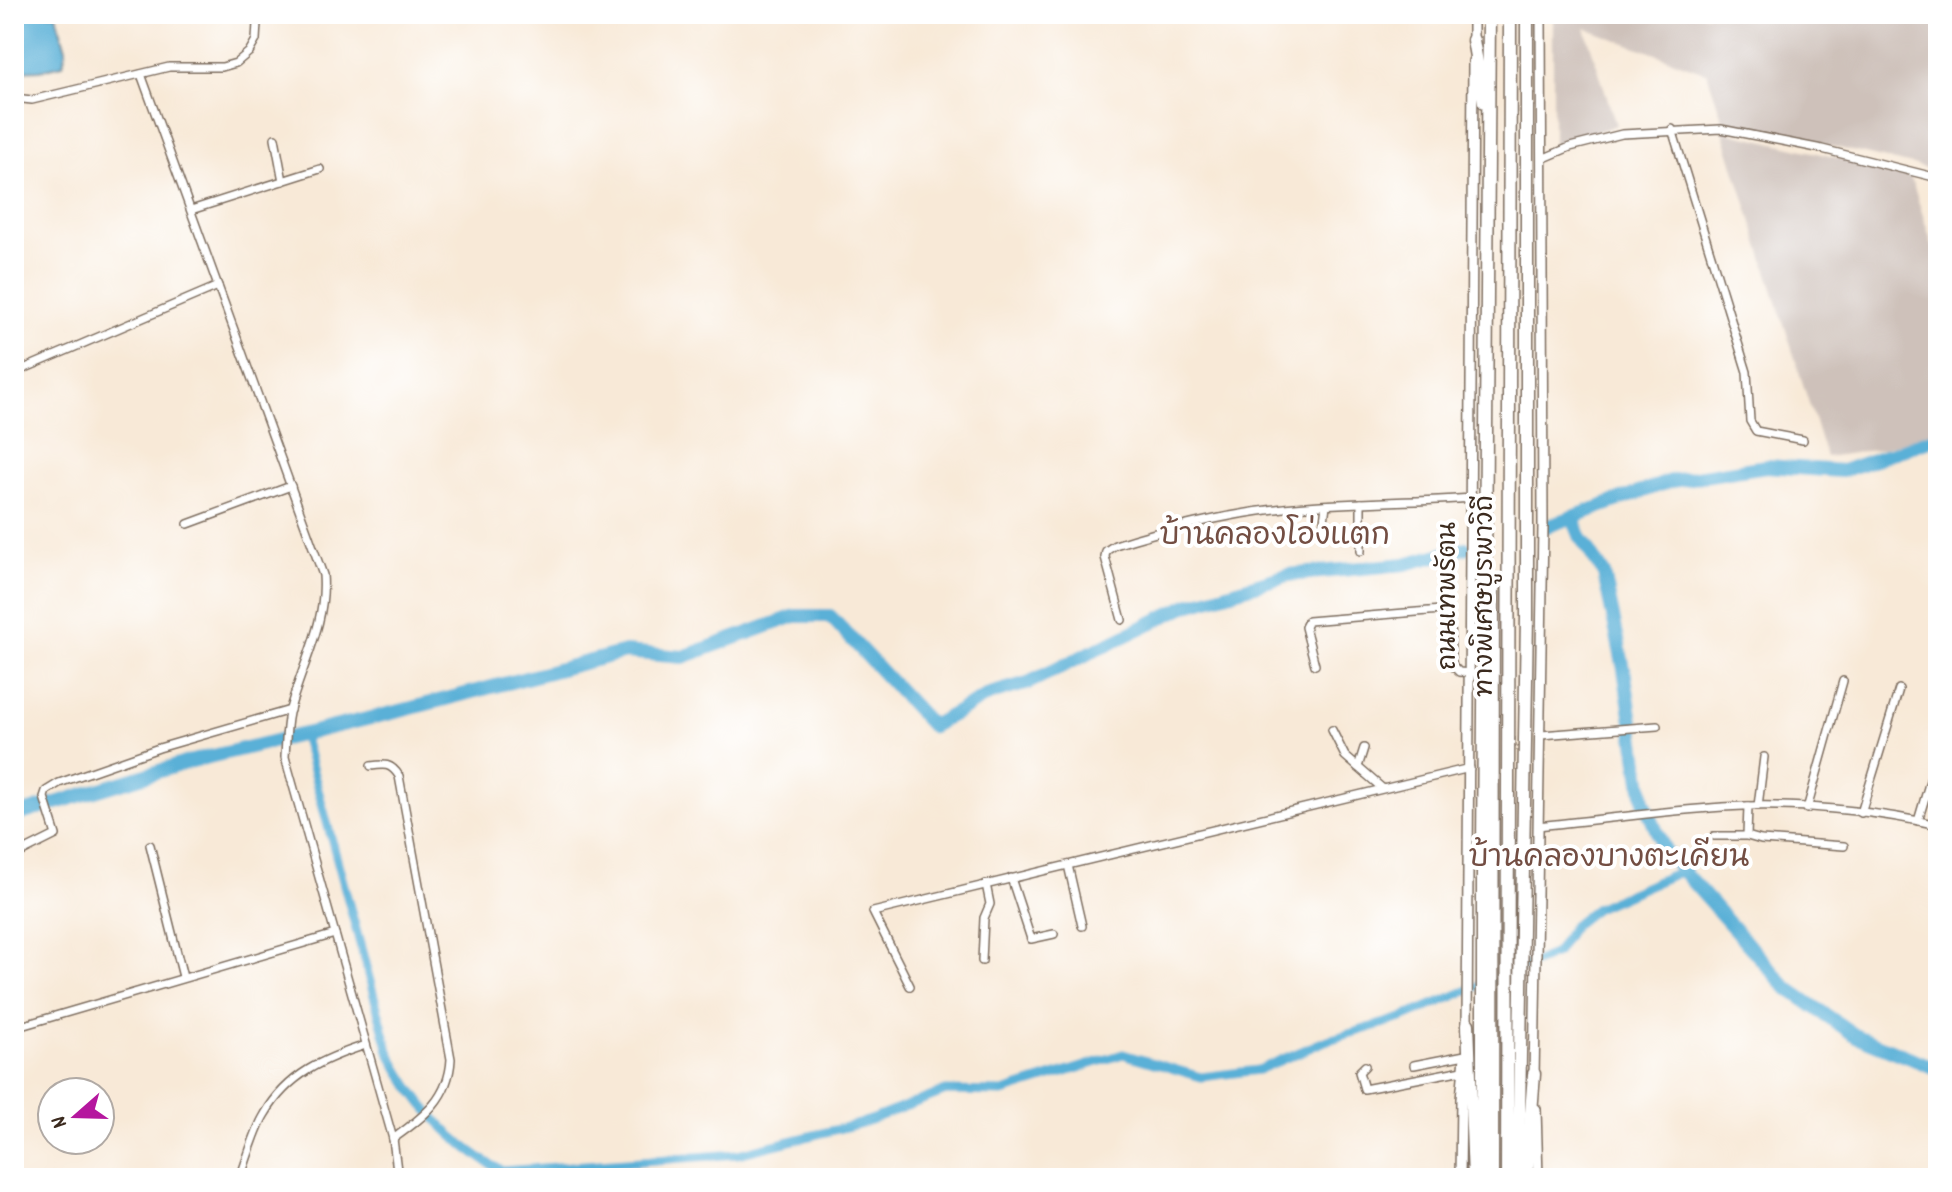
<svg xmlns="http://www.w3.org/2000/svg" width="1952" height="1192" viewBox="0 0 1952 1192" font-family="Dekko,'Playpen Sans Thai',sans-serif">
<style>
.industrial{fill:#cec1ba}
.water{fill:#5ab0d7;stroke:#4a6d7a;stroke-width:2}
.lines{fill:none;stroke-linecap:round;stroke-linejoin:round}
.canal{stroke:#5ab0d7;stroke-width:9}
.river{stroke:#5ab0d7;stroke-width:14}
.street-casing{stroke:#7d6d5f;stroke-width:10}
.secondary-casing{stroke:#7d6d5f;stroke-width:12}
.highway-casing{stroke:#7d6d5f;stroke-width:15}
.street{stroke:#fff;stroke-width:7}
.secondary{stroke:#fff;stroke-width:9}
.highway{stroke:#fff;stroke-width:12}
.labels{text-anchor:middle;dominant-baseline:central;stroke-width:8;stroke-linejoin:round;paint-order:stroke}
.street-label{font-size:26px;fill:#3b2a1e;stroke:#fff}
.quarter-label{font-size:30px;fill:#734e43;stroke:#fff}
</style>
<rect width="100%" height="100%" fill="#fff"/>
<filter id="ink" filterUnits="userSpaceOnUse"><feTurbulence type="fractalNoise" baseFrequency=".0125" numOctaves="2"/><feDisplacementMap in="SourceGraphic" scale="16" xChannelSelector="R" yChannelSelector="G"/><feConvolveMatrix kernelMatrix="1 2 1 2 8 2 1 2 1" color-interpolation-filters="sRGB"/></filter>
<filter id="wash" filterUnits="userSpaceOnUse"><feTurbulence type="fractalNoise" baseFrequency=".006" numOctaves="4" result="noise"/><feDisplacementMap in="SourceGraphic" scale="32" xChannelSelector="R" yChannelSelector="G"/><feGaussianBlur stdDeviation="1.8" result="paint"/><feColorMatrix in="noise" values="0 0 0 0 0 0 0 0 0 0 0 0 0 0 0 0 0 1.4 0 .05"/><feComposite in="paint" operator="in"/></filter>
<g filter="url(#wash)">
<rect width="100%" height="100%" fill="#f8e9d7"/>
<g class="industrial">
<polygon points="1553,14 1938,14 1938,171 1723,121 1707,73 1585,28 1616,125 1553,147"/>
<polygon points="1723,131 1910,175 1938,263 1938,432 1880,449 1826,457"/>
</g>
<polygon class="water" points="14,14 56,14 66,49 63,65 40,70 14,71"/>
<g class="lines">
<path class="canal" d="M303,734L389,1051C413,1101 454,1145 502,1171L738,1154L862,1123L946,1091L1003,1092L1123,1054L1201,1077L1258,1070L1325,1041L1402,1018L1556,953L1573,926L1596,908L1681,871"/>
<g class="river">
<polyline points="1573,518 1581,538 1604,574 1624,669 1644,801 1665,851 1786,987 1856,1036 1938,1069"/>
<polyline points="1548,526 1671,481 1766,466 1842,471 1938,437"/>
<polyline points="14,816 192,761 400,711 625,652 683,657 795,616 830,616 932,726 990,694 1028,683 1188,605 1288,575 1405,564 1465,548"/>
</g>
</g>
</g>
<g filter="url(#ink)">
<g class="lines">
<defs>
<g id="street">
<path d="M141,74L323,575C327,624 301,666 289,713C286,727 286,742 285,757L393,1139L398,1178"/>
<polyline points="14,98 32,100 169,67 222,67 236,63 249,52 256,40 257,23 254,14"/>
<polyline points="1672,129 1747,372 1750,421 1756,431 1803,440"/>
<polyline points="275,138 283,181"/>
<polyline points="1542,159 1570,147 1622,134 1721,129 1822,149 1938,178"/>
<polyline points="191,210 320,169"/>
<polyline points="14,373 218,286"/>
<polyline points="188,524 291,486"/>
<polyline points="1322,537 1326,505"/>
<polyline points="1361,551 1361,503"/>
<path d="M1122,620L1105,557L1106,551L1115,545C1161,530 1229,514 1276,509C1341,501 1407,503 1472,498"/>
<polyline points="1315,665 1305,627 1308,621 1441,610 1448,613 1450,620 1451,657 1453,666 1459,672 1471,673"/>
<polyline points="1332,730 1345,756 1382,788"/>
<polyline points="1541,735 1657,726"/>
<path d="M371,766C384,764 391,763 399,776L451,1059C449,1099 423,1117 393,1139"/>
<polyline points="1358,767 1364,748"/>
<polyline points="1748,806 1747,836 1761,840 1844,846"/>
<polyline points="1758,806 1764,757"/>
<polyline points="1807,809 1843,681"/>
<polyline points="1861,813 1899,689"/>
<polyline points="1918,821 1938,754"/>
<path d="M1538,826C1600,820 1661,811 1723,807C1794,803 1869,810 1938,825"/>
<polyline points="1714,836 1747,836"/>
<polyline points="150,845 183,977"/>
<polyline points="14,856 56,835 44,797 46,791 59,783 159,748 290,710"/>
<polyline points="1068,865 1082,926"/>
<polyline points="1011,878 1031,939 1054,934"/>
<polyline points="982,961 984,918 990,904 986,884"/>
<polyline points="910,986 873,912 1470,768"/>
<polyline points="14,1028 335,934"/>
<polyline points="1414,1065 1465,1055"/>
<polyline points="1365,1066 1359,1072 1364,1089 1463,1070"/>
<path d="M240,1178C248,1157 254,1132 265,1114C288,1074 325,1058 366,1045"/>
</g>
<g id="secondary">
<polyline points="1473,47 1473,14"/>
<polyline points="1467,1031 1473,61"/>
<polyline points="1534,1079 1543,526 1541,14"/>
<polyline points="1536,1109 1538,1178"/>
<polyline points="1460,1178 1461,1098 1465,1057"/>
</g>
<g id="highway">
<polyline points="1473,40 1484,102"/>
<polyline points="1468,1024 1474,1178"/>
<polyline points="1483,1178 1483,850 1489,14"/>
<polyline points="1492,1178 1493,585"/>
<polyline points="1507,1178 1510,14"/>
<polyline points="1518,1178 1527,617 1527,14"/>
<polyline points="1526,1178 1534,1074"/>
</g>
</defs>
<use href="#street" class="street-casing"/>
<use href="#secondary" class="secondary-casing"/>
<use href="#highway" class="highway-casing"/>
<use href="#street" class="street"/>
<use href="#secondary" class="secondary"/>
<use href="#highway" class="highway"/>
</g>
</g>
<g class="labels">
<g class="street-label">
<text transform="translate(1449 596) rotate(-90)">ถนนเทพรัตน</text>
<text transform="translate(1486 596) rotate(-90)">ทางพิเศษบูรพาวิถี</text>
</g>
<g class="quarter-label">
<text x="1275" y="538">บ้านคลองโอ่งแตก</text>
<text x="1609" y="860">บ้านคลองบางตะเคียน</text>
</g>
</g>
<rect width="1952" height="1192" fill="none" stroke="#fff" stroke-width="48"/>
<g transform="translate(76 1116) rotate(250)"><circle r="38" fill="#ffffff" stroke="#b1aaa5" stroke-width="2"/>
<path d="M0-6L14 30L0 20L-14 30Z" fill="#b5179e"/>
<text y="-12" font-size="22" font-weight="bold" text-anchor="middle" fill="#3b2a1e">N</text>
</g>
</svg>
